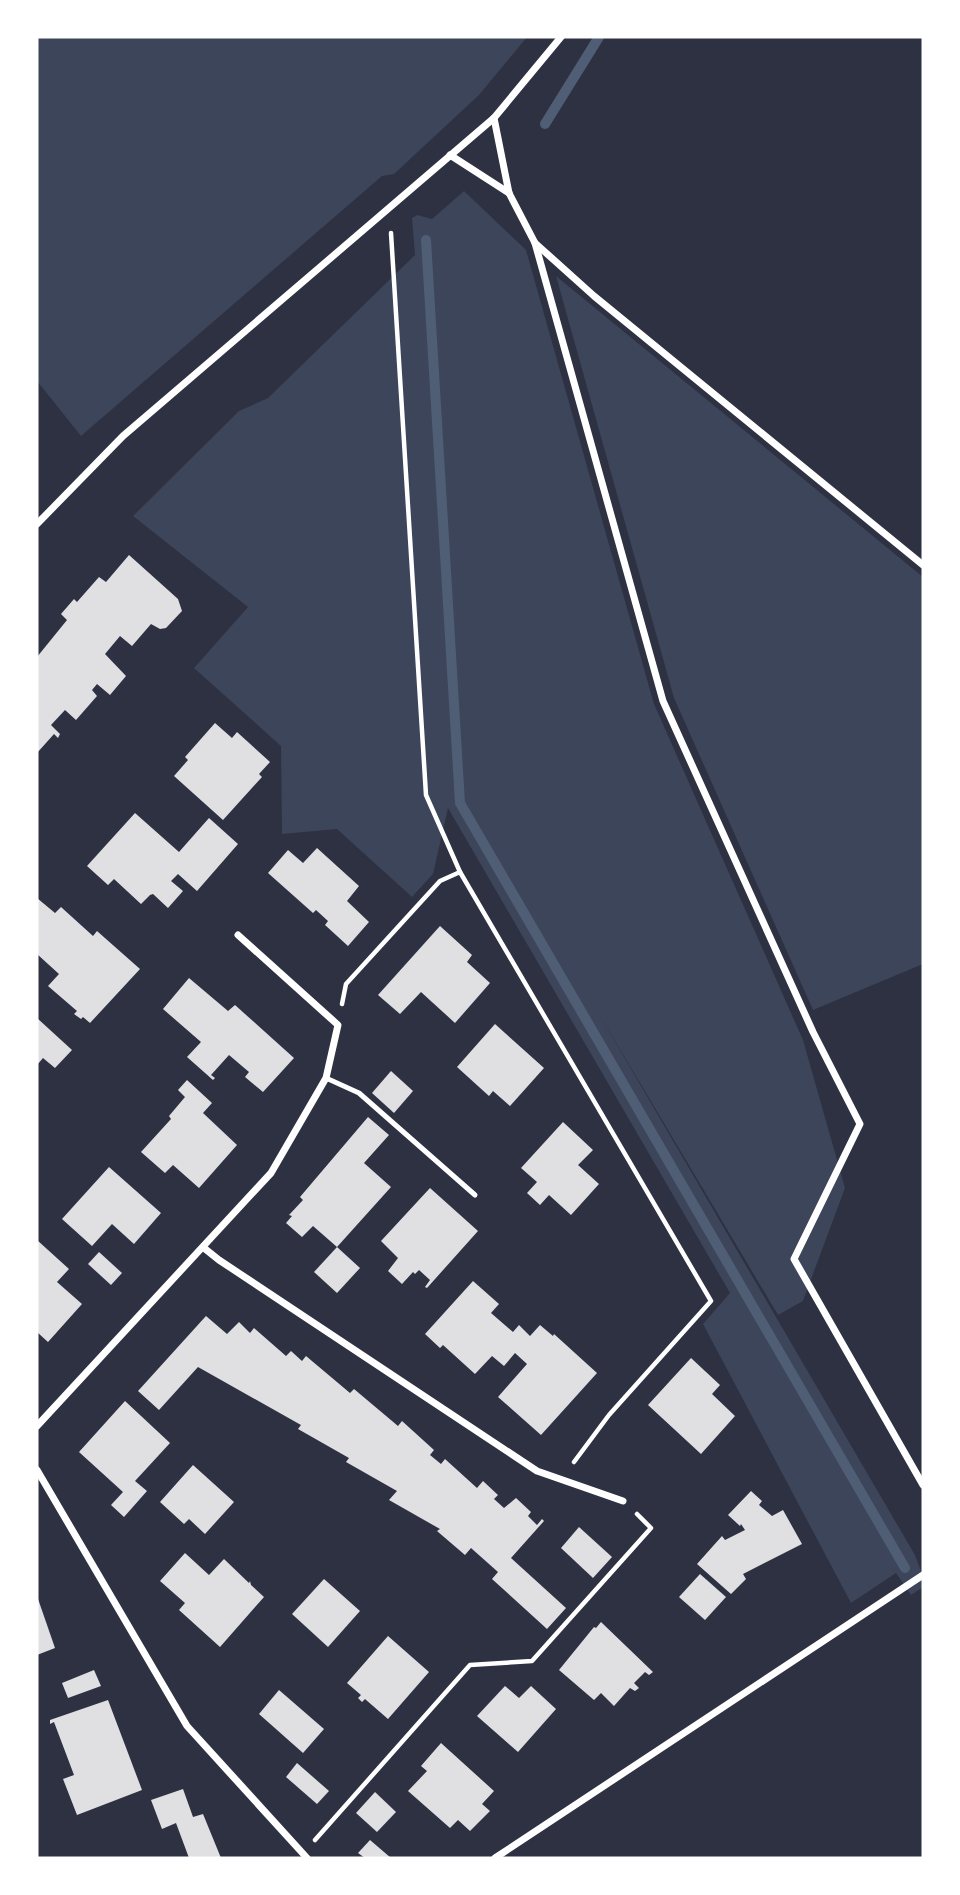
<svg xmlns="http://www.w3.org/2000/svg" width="960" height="1895" viewBox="0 0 960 1895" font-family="'PT Serif',serif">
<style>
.green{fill:#3c4559}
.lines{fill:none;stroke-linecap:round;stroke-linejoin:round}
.stream{stroke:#4f5d75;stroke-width:10}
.building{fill:#e0e0e3}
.path{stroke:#fff;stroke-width:4.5}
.service{stroke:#fff;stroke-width:5}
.minor{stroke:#fff;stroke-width:7}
</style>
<rect width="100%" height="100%" fill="#2d3142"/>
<g class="green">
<polygon points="37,37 527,37 479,95 394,174 382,176 81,436 37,381"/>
<polygon points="464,191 526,250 654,704 803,1040 845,1188 803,1301 778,1315 599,1014 915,1555 923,1577 923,1587 911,1595 896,1573 851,1603 703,1324 730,1293 448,808 433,874 412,897 337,829 282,834 281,746 194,668 248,607 133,516 239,411 268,398 415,255 412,218 417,215 432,219"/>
<polygon points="556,276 923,577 923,964 813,1010 674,698"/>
</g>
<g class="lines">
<g class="stream">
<polyline points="545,124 599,37"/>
<polyline points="426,240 460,803 905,1568"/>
</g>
</g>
<g class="building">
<polygon points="129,555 178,599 182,611 166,628 160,629 151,624 132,646 120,636 105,654 126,676 110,695 97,684 92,690 97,696 76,720 65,710 51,725 60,734 58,738 54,734 37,753 37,657 67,620 61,614 74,599 77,602 99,577 106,582"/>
<polygon points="215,723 232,738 237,732 270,762 259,774 262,777 223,820 174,776 188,760 185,757"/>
<polygon points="135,813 179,852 209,818 238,844 197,891 178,874 171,881 183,891 168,908 153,894 150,895 141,904 114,879 108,885 87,866"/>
<polygon points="317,848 359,886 347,901 369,922 348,946 325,925 328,921 316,910 313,913 268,873 288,850 303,863"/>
<polygon points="37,898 55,913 61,907 93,936 97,931 140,969 90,1023 83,1017 81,1019 74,1014 77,1011 48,986 59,974 37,954"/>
<polygon points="440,926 472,955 467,962 490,983 455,1023 421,992 400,1014 378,995"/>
<polygon points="189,978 228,1011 235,1005 294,1058 263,1092 245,1077 249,1072 229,1055 211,1075 215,1078 213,1080 187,1057 201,1042 163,1009"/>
<polygon points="37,1018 72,1050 55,1068 43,1058 37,1065"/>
<polygon points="495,1024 544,1068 510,1106 493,1091 489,1096 457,1067"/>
<polygon points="391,1071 413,1091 394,1113 372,1093"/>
<polygon points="187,1080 212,1103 203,1113 237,1145 199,1188 173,1165 165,1173 141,1152 171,1119 169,1116 185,1097 178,1090"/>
<polygon points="368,1117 389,1135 364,1163 391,1187 337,1247 313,1226 302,1237 286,1223 292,1216 289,1215 303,1200 300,1197"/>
<polygon points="563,1122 593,1150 578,1165 599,1184 571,1215 549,1195 540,1205 527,1193 537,1182 521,1168"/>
<polygon points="109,1167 161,1213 134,1244 112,1224 92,1246 62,1219"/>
<polygon points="430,1188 478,1231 427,1288 425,1287 430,1280 419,1270 415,1274 413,1272 402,1284 388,1271 398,1258 381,1241"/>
<polygon points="37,1240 69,1269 57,1282 82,1304 48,1342 37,1332"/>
<polygon points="337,1247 360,1268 337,1293 314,1272"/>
<polygon points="99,1252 122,1273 111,1285 88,1264"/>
<polygon points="473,1281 499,1304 491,1313 513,1332 519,1325 530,1336 540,1325 553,1336 554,1334 597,1373 541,1435 498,1397 527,1364 515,1353 504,1366 492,1356 475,1374 443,1345 440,1348 425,1334"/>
<polygon points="206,1316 227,1334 239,1322 250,1333 254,1328 286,1356 291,1351 302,1361 306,1356 350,1393 354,1389 398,1426 402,1421 434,1450 430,1455 441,1464 445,1459 477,1488 483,1481 498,1495 494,1499 504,1508 516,1498 531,1512 528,1516 537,1525 542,1519 544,1521 511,1558 566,1608 547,1629 492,1579 498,1572 471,1548 465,1555 437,1531 440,1529 389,1500 397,1491 346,1462 349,1458 298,1429 301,1425 198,1367 159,1410 138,1391"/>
<polygon points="691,1358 720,1385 712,1394 735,1416 701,1454 648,1405"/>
<polygon points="125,1401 170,1443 135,1481 147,1491 124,1517 111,1505 123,1492 79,1452"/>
<polygon points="193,1465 234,1502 205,1534 189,1519 184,1524 160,1502"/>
<polygon points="751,1491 762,1501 759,1505 772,1516 783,1510 802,1544 743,1574 746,1579 731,1594 697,1564 722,1536 725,1540 745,1530 741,1524 740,1526 728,1515"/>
<polygon points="579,1527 612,1557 593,1578 561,1548"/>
<polygon points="185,1553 209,1575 224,1559 249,1583 250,1581 251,1585 264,1597 220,1647 179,1610 185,1603 160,1581"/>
<polygon points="700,1574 726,1597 705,1620 679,1597"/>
<polygon points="324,1579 360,1611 328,1647 292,1614"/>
<polygon points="37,1596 55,1648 37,1655"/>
<polygon points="601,1622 653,1672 649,1675 645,1672 634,1683 639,1688 635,1691 630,1688 614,1706 601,1693 594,1700 559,1670 594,1627 596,1628"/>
<polygon points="388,1636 429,1672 388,1719 365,1699 362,1702 358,1698 361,1695 347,1683"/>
<polygon points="94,1670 101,1686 68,1698 62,1683"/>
<polygon points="505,1686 519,1698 531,1686 556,1709 518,1752 477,1716"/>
<polygon points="279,1690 324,1729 303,1753 259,1714"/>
<polygon points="108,1700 142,1790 77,1815 63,1779 74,1775 54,1722 50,1724 50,1720"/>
<polygon points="441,1743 494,1791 482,1804 490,1811 470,1831 458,1820 450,1828 408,1791 427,1771 421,1766"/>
<polygon points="297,1763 329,1791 317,1804 286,1777"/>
<polygon points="183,1789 193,1817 203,1814 221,1858 189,1858 176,1823 162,1829 151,1800"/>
<polygon points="375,1792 396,1812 377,1832 356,1813"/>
<polygon points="370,1840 391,1858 365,1858 358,1853"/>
</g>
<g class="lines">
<g class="path">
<polyline points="391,233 426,795 460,872"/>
<polyline points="342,1004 346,984 440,881 460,872 711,1301 609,1415 574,1462"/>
<polyline points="315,1840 470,1665 532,1661 651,1528 637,1514"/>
</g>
<polyline class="service" points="326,1078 359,1093 475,1195"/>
<g class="minor">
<polyline points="494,118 509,193 535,243 663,701 813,1032 860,1124 794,1259 923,1485"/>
<polyline points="450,155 509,193"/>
<polyline points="535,243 594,296 923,565"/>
<polyline points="37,524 123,436 494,118 561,37"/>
<polyline points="204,1248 219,1260 537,1471 623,1501"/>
<polyline points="37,1426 271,1173 326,1078 338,1025 238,935"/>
<polyline points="37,1470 187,1726 307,1858"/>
<polyline points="495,1858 923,1575"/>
</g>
</g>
<rect width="960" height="1895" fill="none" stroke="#ffffff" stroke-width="77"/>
</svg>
